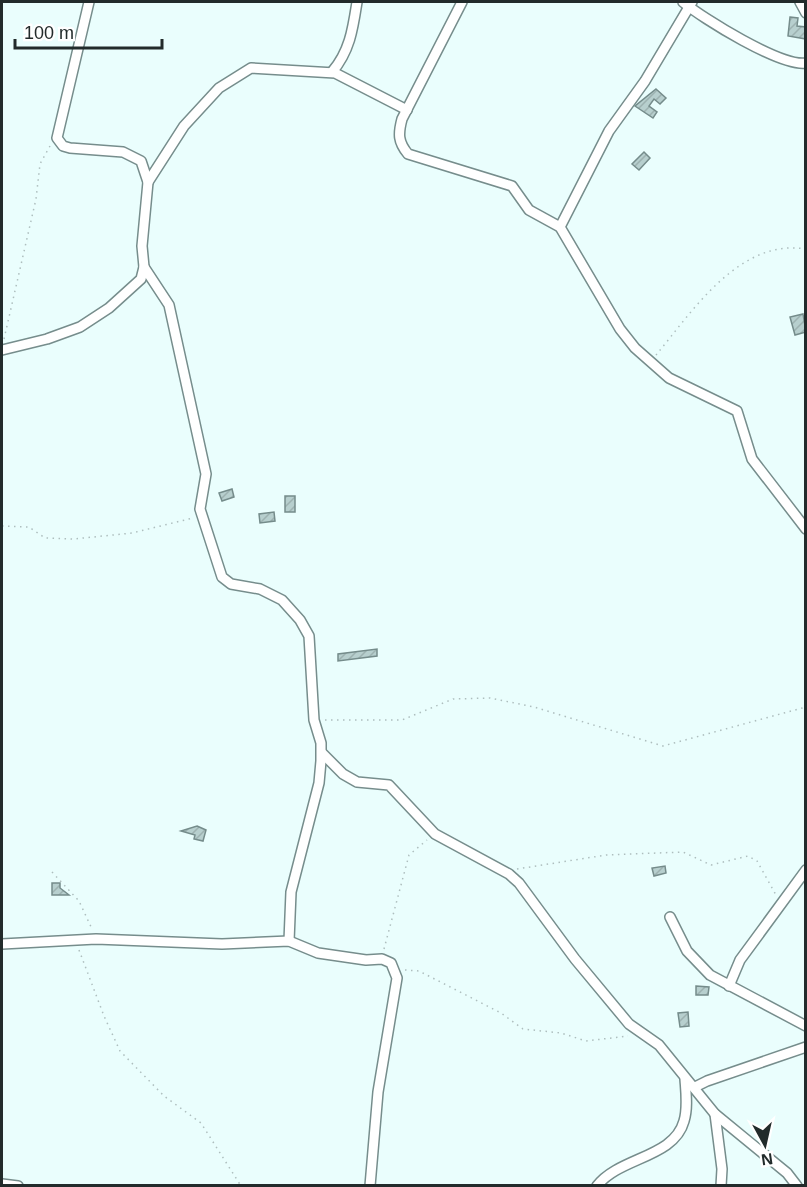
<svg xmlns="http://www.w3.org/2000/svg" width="807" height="1187" viewBox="0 0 807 1187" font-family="Helvetica,sans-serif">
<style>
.building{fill:url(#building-hatch);stroke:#758c8b;stroke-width:1.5}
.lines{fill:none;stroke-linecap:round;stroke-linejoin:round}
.street-casing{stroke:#768d8c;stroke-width:12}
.path{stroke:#aebebe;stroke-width:1.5;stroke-dasharray:1.5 4.5;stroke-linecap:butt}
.street{stroke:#fff;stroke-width:9}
</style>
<defs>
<pattern id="building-hatch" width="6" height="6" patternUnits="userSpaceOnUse" patternTransform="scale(1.5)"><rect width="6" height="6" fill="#b7cfce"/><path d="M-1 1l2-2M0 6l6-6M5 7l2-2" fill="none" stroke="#9db2b1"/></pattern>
</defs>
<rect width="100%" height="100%" fill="#eafefd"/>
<g class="building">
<polygon points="790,17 798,18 797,26 806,27 806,39 788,36"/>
<polygon points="656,89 666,98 660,104 654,99 649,106 657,112 653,118 635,106"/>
<polygon points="644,152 650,158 639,170 632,164"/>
<polygon points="803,314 806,332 795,335 790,317"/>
<polygon points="232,489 234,497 222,501 219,493"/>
<rect x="285" y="496" width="10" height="16"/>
<polygon points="274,512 275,521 260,523 259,514"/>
<polygon points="377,649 377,656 338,661 338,654"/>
<polygon points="197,826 206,830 203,841 194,839 195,835 181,831"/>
<polygon points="665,866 666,873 654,876 652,868"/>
<polygon points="52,883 60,883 60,888 69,895 52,895"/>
<polygon points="696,986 709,987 708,995 696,995"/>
<polygon points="688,1012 689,1026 680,1027 678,1013"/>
</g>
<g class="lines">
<defs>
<g id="street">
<path d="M462,2L402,119C398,134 398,142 408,154L512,186L529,210L560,227L620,329L635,348L669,378L737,411L752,459L806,529"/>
<path d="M683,2C702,18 781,67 806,63"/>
<polyline points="800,2 806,13"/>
<path d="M332,72C350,51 353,28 357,2"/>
<polyline points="148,182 184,126 219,88 251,68 335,73 407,110"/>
<polyline points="560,227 609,131 645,81 692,2"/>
<polyline points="144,267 169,305 206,474 200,509 222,577 231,584 260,589 282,600 300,620 309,636 314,720 321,743 321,761 319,783 291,892 289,941"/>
<polyline points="2,350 47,339 80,327 109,308 141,279 144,267 142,246 148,182 141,161 123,152 70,148 63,146 57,138 89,2"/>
<polyline points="322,753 343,774 357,782 389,785 435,834 509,874 519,883 575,959 629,1024 659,1045 715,1114 787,1173 797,1186"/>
<polyline points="670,917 687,951 710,975 806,1026"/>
<polyline points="2,944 96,939 222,944 289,941 318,953 366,960 382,959 391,963 397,978 378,1092 370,1186"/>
<polyline points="729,986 740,960 806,870"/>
<polyline points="695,1087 707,1081 806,1047"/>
<polyline points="715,1114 722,1169 721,1186"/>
<polyline points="2,1184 18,1186"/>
<path d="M597,1186C619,1157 674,1158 684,1121C688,1108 686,1093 685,1079"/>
</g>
</defs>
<use href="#street" class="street-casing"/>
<g class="path">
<polyline points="4,339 36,199 40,164 50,146"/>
<path d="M656,355C692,312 739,238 806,249"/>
<polyline points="2,526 29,527 45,538 74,539 132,533 193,518"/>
<polyline points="325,720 402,720 453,699 490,698 534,707 663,746 806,707"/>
<polyline points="517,869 606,855 683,852 711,865 748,856 757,861 776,895"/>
<polyline points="52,872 79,901 92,929"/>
<polyline points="384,949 409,855 427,840"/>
<polyline points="79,950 104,1016 120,1051 164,1096 201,1123 241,1186"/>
<polyline points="405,970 419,971 501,1013 523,1029 561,1033 586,1041 628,1036"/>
</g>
<use href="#street" class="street"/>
</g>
<rect width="807" height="1187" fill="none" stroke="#222b2b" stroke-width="6"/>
<g transform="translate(765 1145) rotate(172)" stroke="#ffffff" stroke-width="4.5" paint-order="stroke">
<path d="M0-4.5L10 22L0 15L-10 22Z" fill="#222b2b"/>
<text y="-9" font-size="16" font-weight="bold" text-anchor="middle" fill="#222b2b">N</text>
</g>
<path d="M15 39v9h147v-9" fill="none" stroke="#222b2b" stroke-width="3"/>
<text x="24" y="39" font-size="18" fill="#222b2b" stroke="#ffffff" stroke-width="4.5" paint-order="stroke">100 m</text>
</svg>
